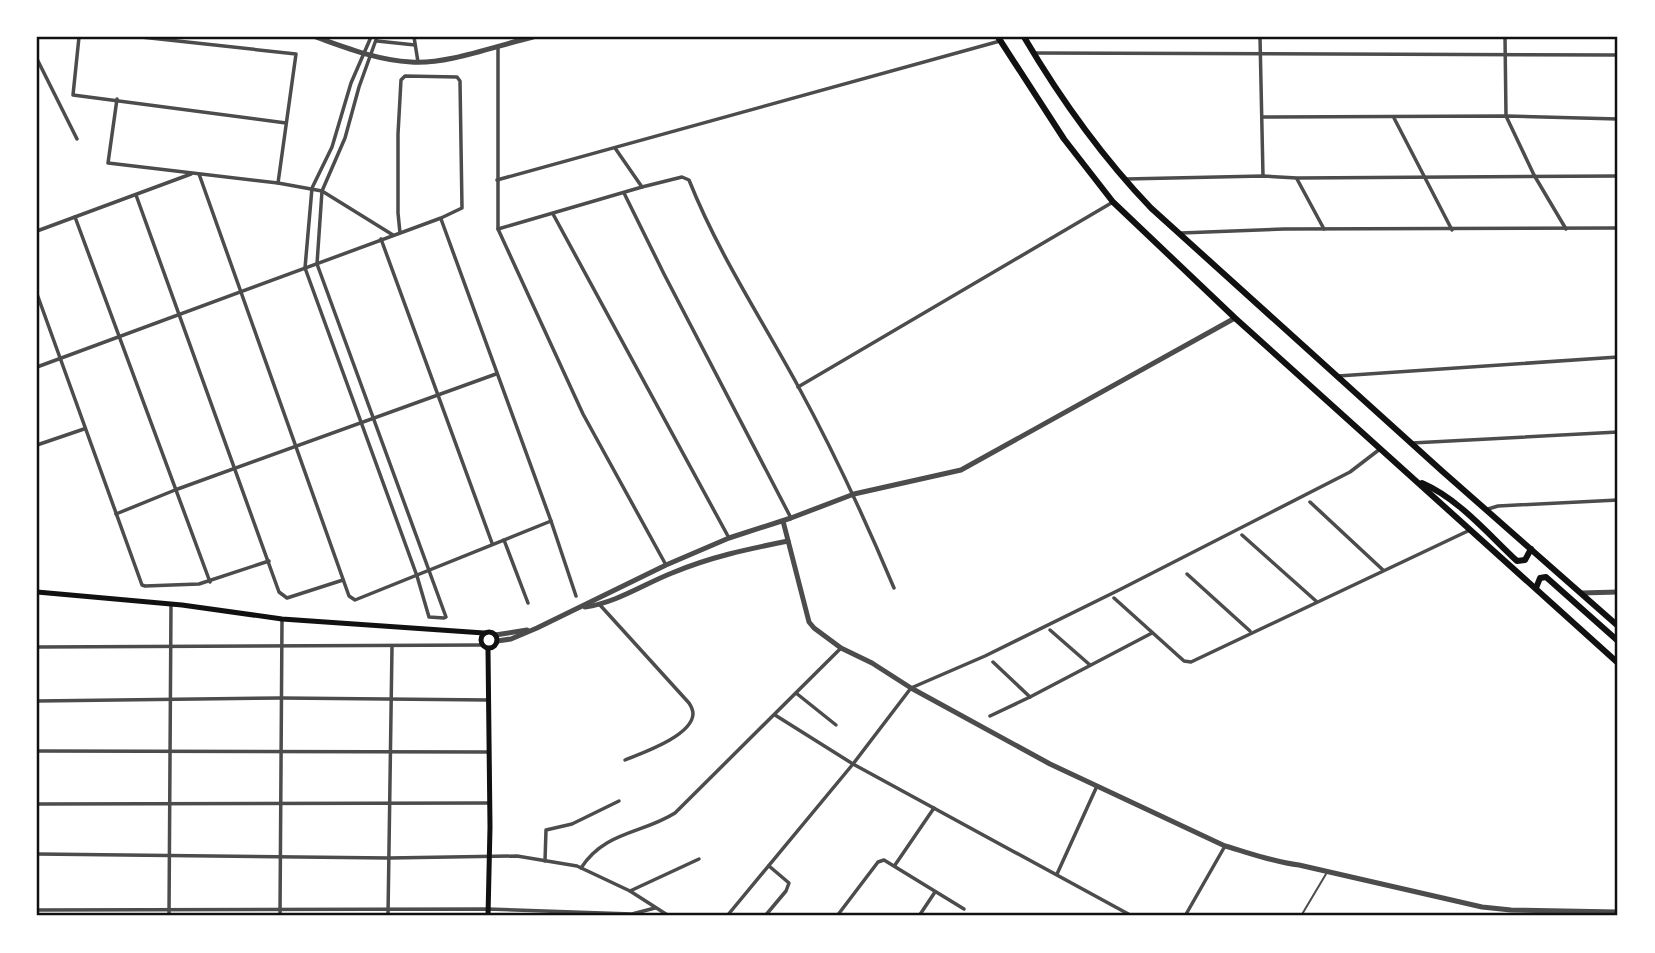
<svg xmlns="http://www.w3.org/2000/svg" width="1655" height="953" viewBox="0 0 1655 953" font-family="'Archivo Narrow',sans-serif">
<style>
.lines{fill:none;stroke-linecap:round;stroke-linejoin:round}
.service{stroke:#4c4c4c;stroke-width:2}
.minor{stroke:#4c4c4c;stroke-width:3.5}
.tertiary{stroke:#4c4c4c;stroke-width:5}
.secondary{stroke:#111;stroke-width:5}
.trunk{stroke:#111;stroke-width:6}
.neatline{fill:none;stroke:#111;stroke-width:2.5}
</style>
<rect width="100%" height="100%" fill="#fff"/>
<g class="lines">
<polyline class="service" points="1301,916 1326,874"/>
<g class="minor">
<polyline points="79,37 73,95 286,123"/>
<polyline points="141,37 296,54 278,183"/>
<polyline points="371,37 351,83 332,147 312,188 305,268 417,576 429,617 444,618 446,617 317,264 322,191 345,138 359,87 377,37"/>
<polyline points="414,37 418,62"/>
<polyline points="1260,37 1263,176"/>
<polyline points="1505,37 1506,116 1534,175 1566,229"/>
<polyline points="377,41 415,45"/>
<polyline points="498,47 498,229 583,414 666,565"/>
<polyline points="1033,53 1618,55"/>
<polyline points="37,59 77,139"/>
<polyline points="117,99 108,163 278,183 322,191 393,235"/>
<polyline points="1263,117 1506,116 1618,119"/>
<polyline points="1394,118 1452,230"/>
<polyline points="615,148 642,187"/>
<polyline points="199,174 349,596 355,600 551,521"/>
<polyline points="1126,179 1263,176 1297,178 1618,176"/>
<polyline points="1297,179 1324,229"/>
<polyline points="497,180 1000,41"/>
<polyline points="624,193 664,274 791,518"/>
<polyline points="136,195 279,592 287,598 343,580"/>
<polyline points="553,214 729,538"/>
<polyline points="75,217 210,582"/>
<polyline points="441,219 551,521 576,596"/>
<path d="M498,229L642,187L682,177L689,180C718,253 761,318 798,386C834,452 865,519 894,588"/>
<polyline points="37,231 191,174"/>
<polyline points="1181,233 1284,229 1618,228"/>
<polyline points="381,239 492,543"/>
<polyline points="37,294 142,585 145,586 199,584 269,561"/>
<polyline points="37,367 441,218 462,208 460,81 457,77 405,76 401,80 398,134 398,213 400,233"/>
<polyline points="1338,376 1618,357"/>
<polyline points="798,387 1113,202"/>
<polyline points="1617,419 1618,419"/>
<polyline points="1412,443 1618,432"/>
<polyline points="37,445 84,429"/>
<polyline points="1310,502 1383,570"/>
<polyline points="1488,509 1498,506 1618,500"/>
<polyline points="116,514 175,490 496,374"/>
<polyline points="1242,535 1316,601"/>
<polyline points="504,540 528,603"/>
<polyline points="1187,574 1250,631"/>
<polyline points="1114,598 1184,661 1191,662 1470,530"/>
<path d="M600,605L689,703C691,706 693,710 693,714C692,736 642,753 625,760"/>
<polyline points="1050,630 1090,665"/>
<polyline points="37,647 482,645"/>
<polyline points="993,662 1030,697"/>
<polyline points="796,693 836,725"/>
<polyline points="37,701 282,698 489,700"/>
<polyline points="775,715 853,764 1132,916"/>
<polyline points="990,716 1030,697 1152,633"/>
<polyline points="37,751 489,752"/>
<polyline points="37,804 490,803"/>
<polyline points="37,854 389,858 517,856 577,866 630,891 669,916"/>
<polyline points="545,861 546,830 572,824 619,801"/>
<polyline points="895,865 934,808"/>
<path d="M581,868C605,831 642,834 675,813L840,649"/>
<polyline points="1057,874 1097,786"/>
<polyline points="630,891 699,859"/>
<polyline points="37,910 488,909 632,914 655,908"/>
<polyline points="169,916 171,604"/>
<polyline points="280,916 282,619"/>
<polyline points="388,916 392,647"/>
<polyline points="727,916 853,764 911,688 985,656 1121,589 1350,472 1380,449"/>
<polyline points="765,916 786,891 789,883 769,866"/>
<polyline points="837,916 878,862 884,860 964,909"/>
<polyline points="919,916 935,892"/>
<polyline points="1185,916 1225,846"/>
</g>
<g class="tertiary">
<path d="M316,37C347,48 377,60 411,62C446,65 498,45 533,37"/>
<path d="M783,521L809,622L814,628L841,648L872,663L911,688L1050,764L1225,846C1250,853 1273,862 1299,865L1482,907L1511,910L1618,912"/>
<polyline points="1581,593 1618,592"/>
<path d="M585,607C616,603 644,584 672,573C710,557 748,549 788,541"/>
<polyline points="495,635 527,630"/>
<polyline points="497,641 511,639 537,628 666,565 729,538 791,518 854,494 961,470 1235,318"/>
</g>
<g class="secondary">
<polyline points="37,592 182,605 282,619 484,633"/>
<circle cx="489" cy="640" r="8"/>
<polyline points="488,649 490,827 488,916"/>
</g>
<g class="trunk">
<polyline points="998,37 1064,139 1113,202 1235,318 1618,663"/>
<path d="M1024,37C1060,98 1102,157 1151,208L1442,471L1618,626"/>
<path d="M1422,483C1459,499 1488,534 1517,561L1525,560L1531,549"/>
<polyline points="1536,588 1540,578 1546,577 1618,641"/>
</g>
</g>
<rect width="1655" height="953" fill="none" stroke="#ffffff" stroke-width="77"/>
<rect x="38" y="38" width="1578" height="876" class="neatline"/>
</svg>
